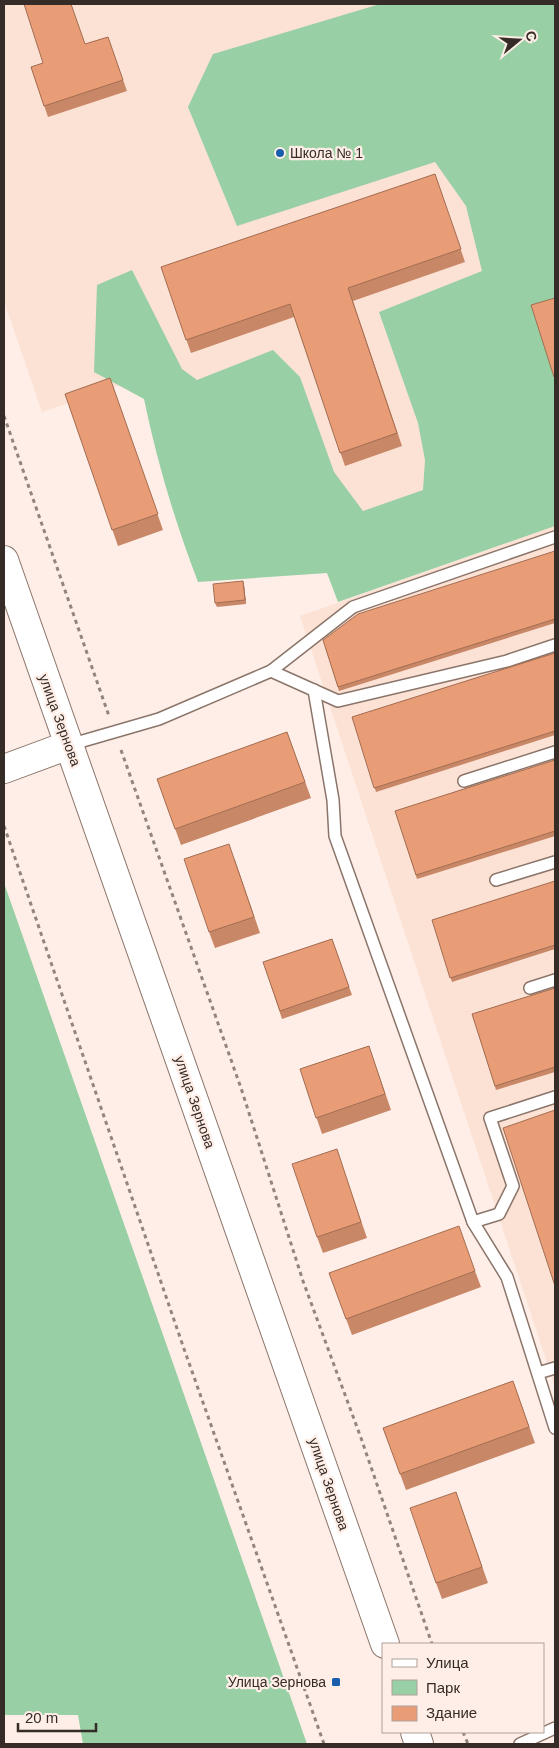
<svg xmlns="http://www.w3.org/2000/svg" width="559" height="1748" viewBox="0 0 559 1748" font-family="Arial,sans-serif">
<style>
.built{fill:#fce1d5}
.green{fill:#98cfa4}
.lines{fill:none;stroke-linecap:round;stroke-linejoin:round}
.service-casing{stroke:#8b756a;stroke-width:14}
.tertiary-casing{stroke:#8b756a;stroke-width:30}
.secondary-casing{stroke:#8b756a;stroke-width:30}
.path{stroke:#91857f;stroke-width:3;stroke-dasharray:4 4;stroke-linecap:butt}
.service{stroke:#fff;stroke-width:11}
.tertiary{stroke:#fff;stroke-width:28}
.secondary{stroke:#fff;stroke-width:28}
.wall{fill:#c88766}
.shaded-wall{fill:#a36e53}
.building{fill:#e99d77;stroke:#a36e53}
.poi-dot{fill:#195dad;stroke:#feeee7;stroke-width:2}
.labels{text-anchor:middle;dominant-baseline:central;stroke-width:4.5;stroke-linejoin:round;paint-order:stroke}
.poi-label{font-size:14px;fill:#352c27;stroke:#feeee7;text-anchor:start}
.street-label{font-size:14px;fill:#352c27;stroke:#feeee7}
</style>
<rect width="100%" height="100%" fill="#feeee7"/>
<g class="built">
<polygon points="4,4 555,4 555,454 243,561 169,368 42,412 4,301"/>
<polygon points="555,526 555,1387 300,616"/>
</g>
<g class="green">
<path d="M380,4H555V526L338,602L327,573L198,582C175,522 157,462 144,399L94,372L97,285L132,270L182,369L197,380L273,350L300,377L334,472L363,511L423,490L425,460L418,423L379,312L482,271L466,206L435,162L237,226L188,107L213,54Z"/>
<polygon points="4,883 307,1744 83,1744 78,1715 4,1715"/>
</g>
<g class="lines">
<defs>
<g id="service">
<polyline points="271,671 338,701 507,661 555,645"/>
<polyline points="314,690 333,800 335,836 473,1222 507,1277 555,1428"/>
<polyline points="69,745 159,719 271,671 353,607 555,537"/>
<polyline points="464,781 555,752"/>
<polyline points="496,880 555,862"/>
<polyline points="530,988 555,980"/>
<polyline points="473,1222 499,1214 513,1186 490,1118 555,1097"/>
<polyline points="538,1373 555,1368"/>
<polyline points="520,1744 555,1728"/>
</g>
<polyline id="tertiary" points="4,769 69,745"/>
<g id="secondary">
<polyline points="4,560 385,1644"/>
<polyline points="415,1732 419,1744"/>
</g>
</defs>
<use href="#service" class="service-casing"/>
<use href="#tertiary" class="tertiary-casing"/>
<use href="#secondary" class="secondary-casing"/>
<g class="path">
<polyline points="4,416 109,716"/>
<polyline points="121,750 241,1088 303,1281 361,1438 432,1644"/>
<polyline points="4,826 183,1346 324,1744"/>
<polyline points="463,1732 468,1744"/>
</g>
<use href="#service" class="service"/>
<use href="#tertiary" class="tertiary"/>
<use href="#secondary" class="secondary"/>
</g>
<g class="wall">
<polygon points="108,37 127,91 48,117 31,67 43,63 85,44"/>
<polygon points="435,174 465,262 353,301 402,446 345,466 294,317 191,353 161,267"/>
<polygon points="110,378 163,530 118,546 65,394"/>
<polygon points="555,551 555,623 339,691 323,640"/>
<polygon points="243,581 244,585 246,604 217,607 215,603"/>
<polygon points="555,653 555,735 376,792 352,717"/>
<polygon points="287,732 311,798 181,845 157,779"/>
<polygon points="555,760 555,836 417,879 395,811"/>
<polygon points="235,860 260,933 215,948 209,932"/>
<polygon points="555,881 555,949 452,982 432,920"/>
<polygon points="332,939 352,995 282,1019 263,962"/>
<polygon points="555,988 555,1072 496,1090 472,1014"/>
<polygon points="369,1046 391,1110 322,1134 300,1069"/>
<polygon points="342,1165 367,1238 323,1253 317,1237"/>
<polygon points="475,1271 481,1287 352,1335 329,1273"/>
<polygon points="513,1381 535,1443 406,1490 383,1428"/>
<polygon points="456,1492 488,1583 442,1599 436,1583"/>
</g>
<polygon class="shaded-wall" points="243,581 244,585 246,604 245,600"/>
<g class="building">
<polygon points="24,4 71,4 85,44 108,37 123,80 44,106 31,67 43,63"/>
<polygon points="435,174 461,249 348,288 397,433 340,453 290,304 186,340 161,267"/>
<polygon points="555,298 555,376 554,377 531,305"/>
<polygon points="110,378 158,514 112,530 65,394"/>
<polygon points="555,551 555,619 338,687 323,640 358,614"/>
<polygon points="243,581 245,600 215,603 213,584"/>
<polygon points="555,653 555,731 374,788 352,717"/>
<polygon points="287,732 305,782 175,829 157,779"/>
<polygon points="555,760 555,831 416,875 395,811"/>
<polygon points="229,844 254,917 209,932 184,859"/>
<polygon points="555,881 555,945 450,978 432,920"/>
<polygon points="332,939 349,987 280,1011 263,962"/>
<polygon points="555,988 555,1067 495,1086 472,1014"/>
<polygon points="369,1046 385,1094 316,1118 300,1069"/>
<polygon points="555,1110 555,1286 503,1128"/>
<polygon points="337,1149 361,1222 317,1237 292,1164"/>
<polygon points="459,1226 475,1271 346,1319 329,1273"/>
<polygon points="513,1381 529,1427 400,1474 383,1428"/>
<polygon points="456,1492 482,1567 436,1583 410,1508"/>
</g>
<g class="poi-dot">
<circle cx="280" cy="153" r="5"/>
<rect x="331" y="1677" width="10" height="10" rx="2.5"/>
</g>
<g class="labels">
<g class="poi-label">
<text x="290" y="153">Школа № 1</text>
<text x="326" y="1682" text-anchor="end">Улица Зернова</text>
</g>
<g class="street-label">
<text transform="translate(60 720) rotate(70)">улица Зернова</text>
<text transform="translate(195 1102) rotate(71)">улица Зернова</text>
<text transform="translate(329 1484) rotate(71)">улица Зернова</text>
</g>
</g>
<rect width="559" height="1748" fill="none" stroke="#352c27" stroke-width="10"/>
<rect x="382" y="1643" width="162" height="90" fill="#feeee7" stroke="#aea09a"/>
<rect x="392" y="1659" width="25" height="8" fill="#ffffff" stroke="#aea09a"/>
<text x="426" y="1668" font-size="15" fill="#352c27">Улица</text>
<rect x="392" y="1680" width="25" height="15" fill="#98cfa4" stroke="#aea09a"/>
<text x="426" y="1693" font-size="15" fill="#352c27">Парк</text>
<rect x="392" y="1706" width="25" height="15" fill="#e99d77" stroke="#aea09a"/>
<text x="426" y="1718" font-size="15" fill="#352c27">Здание</text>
<g transform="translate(519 40) rotate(72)" stroke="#feeee7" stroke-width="4" paint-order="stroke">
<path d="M0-4L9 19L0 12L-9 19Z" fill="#352c27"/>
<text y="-8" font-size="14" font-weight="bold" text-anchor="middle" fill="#352c27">С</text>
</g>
<path d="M18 1723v8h78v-8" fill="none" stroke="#352c27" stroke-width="2.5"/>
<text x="25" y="1723" font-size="15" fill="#352c27" stroke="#feeee7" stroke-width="4" paint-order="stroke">20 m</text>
</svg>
